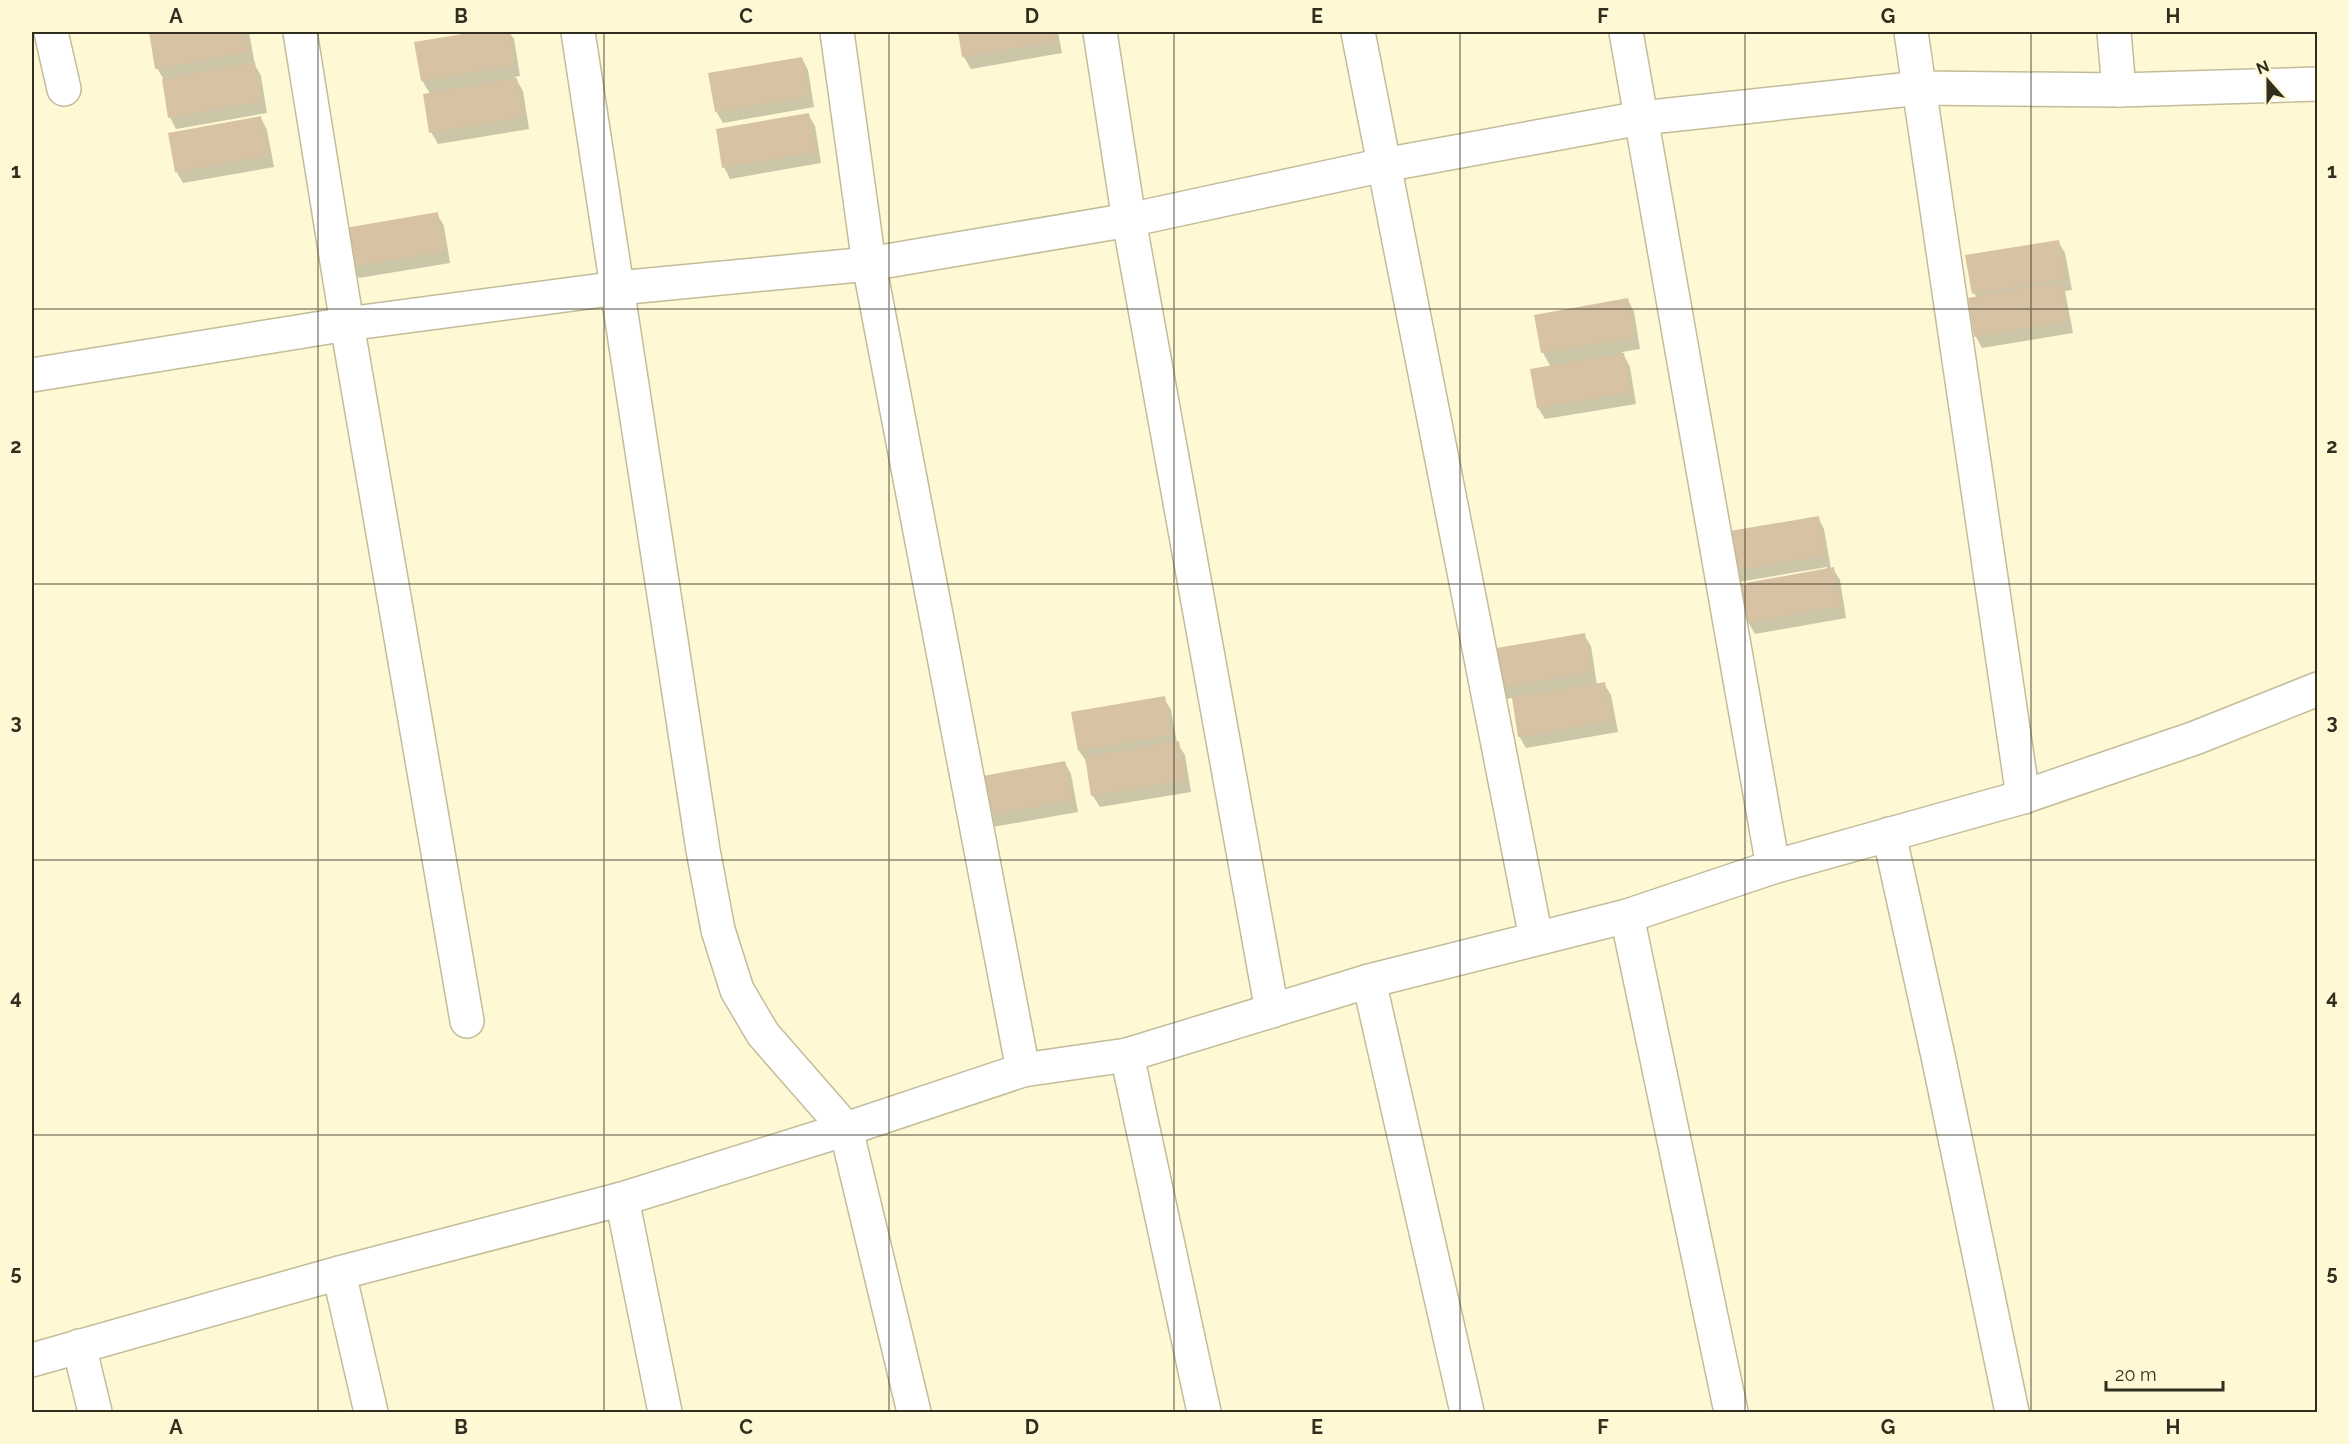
<svg xmlns="http://www.w3.org/2000/svg" width="2349" height="1444" viewBox="0 0 2349 1444" font-family="Raleway,sans-serif">
<style>
.shadow{fill:#0003}
.building{fill:#d8c2a4}
.lines{fill:none;stroke-linecap:round;stroke-linejoin:round}
.minor-casing{stroke:#c3bc99;stroke-width:36}
.minor{stroke:#fff;stroke-width:33}
.grid{fill:none;stroke:#312e20;stroke-width:1.5;stroke-opacity:0.55}
.neatline{fill:none;stroke:#312e20;stroke-width:2}
.grid-label{font-size:20px;text-anchor:middle;font-weight:bold;fill:#312e20}
</style>
<rect width="100%" height="100%" fill="#fff8d4"/>
<g class="shadow">
<polygon points="151,32 249,32 255,65 261,76 267,113 176,129 170,117 164,80 157,68"/>
<polygon points="484,32 509,32 514,39 520,76 515,77 523,91 529,129 438,144 431,132 430,94 422,80 416,43"/>
<polygon points="960,32 1058,32 1062,53 971,69 964,57"/>
<polygon points="802,58 808,70 814,107 723,123 716,111"/>
<polygon points="808,114 815,126 821,163 730,179 724,167"/>
<polygon points="261,118 267,130 274,167 183,183 176,171"/>
<polygon points="437,214 444,226 450,263 359,278 352,267"/>
<polygon points="2058,241 2065,253 2072,290 2065,291 2073,333 1982,348 1976,337 1976,298 1967,257"/>
<polygon points="1628,300 1634,312 1640,349 1622,352 1630,367 1636,404 1545,419 1538,408 1551,367 1543,353 1536,316"/>
<polygon points="1818,517 1824,529 1831,569 1833,569 1840,580 1846,618 1755,634 1748,622 1827,570 1827,567 1739,582 1732,570"/>
<polygon points="1584,635 1591,646 1597,685 1604,684 1611,695 1618,732 1526,748 1519,736 1513,698 1506,699 1499,687"/>
<polygon points="1164,698 1171,710 1177,743 1185,755 1191,792 1100,807 1093,796 1087,762 1079,751"/>
<polygon points="1065,763 1071,774 1078,812 987,828 980,816"/>
</g>
<g class="building">
<polygon points="149,32 246,32 249,52 155,69"/>
<polygon points="475,32 509,32 515,65 421,81 414,42"/>
<polygon points="958,32 1055,32 1057,41 962,57"/>
<polygon points="802,57 809,96 715,112 708,73"/>
<polygon points="255,62 261,101 168,118 162,79"/>
<polygon points="517,78 523,117 429,133 423,94"/>
<polygon points="809,113 816,152 722,168 716,129"/>
<polygon points="261,116 268,155 175,172 168,133"/>
<polygon points="438,212 444,251 351,267 345,228"/>
<polygon points="2059,240 2066,278 1972,294 1965,255"/>
<polygon points="2061,282 2068,321 1974,337 1968,298"/>
<polygon points="1628,298 1635,337 1541,353 1534,315"/>
<polygon points="1624,353 1631,392 1537,408 1530,369"/>
<polygon points="1819,516 1825,555 1731,571 1724,532"/>
<polygon points="1834,567 1840,606 1747,623 1740,584"/>
<polygon points="1585,633 1591,672 1498,688 1491,649"/>
<polygon points="1605,682 1612,721 1518,737 1512,698"/>
<polygon points="1165,696 1172,735 1078,751 1071,712"/>
<polygon points="1179,741 1185,780 1091,796 1085,757"/>
<polygon points="1065,761 1072,800 979,817 972,778"/>
</g>
<g class="lines">
<defs>
<g id="minor">
<polyline points="51,32 64,89"/>
<polyline points="300,32 347,324 467,1021"/>
<polyline points="578,32 703,850 718,930 737,990 763,1034 846,1129 914,1412"/>
<polyline points="837,32 869,264 1023,1070"/>
<polyline points="1100,32 1129,220 1272,1011"/>
<polyline points="1358,32 1536,938"/>
<polyline points="1626,32 1773,867"/>
<polyline points="1911,32 2023,797"/>
<polyline points="2114,32 2119,90"/>
<polyline points="32,375 347,324 618,288 869,264 1129,220 1384,165 1641,118 1920,88 2119,90 2318,84"/>
<polyline points="1889,834 1938,1056 2012,1412"/>
<polyline points="1627,916 1731,1412"/>
<polyline points="1369,981 1467,1412"/>
<polyline points="1127,1055 1204,1412"/>
<polyline points="622,1199 665,1412"/>
<polyline points="339,1273 371,1412"/>
<polyline points="79,1346 95,1412"/>
<polyline points="32,1360 339,1273 622,1199 846,1129 1023,1070 1127,1055 1369,981 1627,916 1773,867 2023,797 2195,738 2318,689"/>
</g>
</defs>
<use href="#minor" class="minor-casing"/>
<use href="#minor" class="minor"/>
</g>
<path class="grid" d="M318,32V1412M604,32V1412M889,32V1412M1174,32V1412M1460,32V1412M1745,32V1412M2031,32V1412M32,309H2318M32,584H2318M32,860H2318M32,1135H2318"/>
<rect width="2349" height="1444" fill="none" stroke="#fff8d4" stroke-width="66"/>
<g transform="translate(2268 81) rotate(339)" stroke="#fff8d4" stroke-width="4.5" paint-order="stroke">
<path d="M0-4.5L10 22L0 15L-10 22Z" fill="#312e20"/>
<text y="-9" font-size="16" font-weight="bold" text-anchor="middle" fill="#312e20">N</text>
</g>
<path d="M2106 1381v9h117v-9" fill="none" stroke="#312e20" stroke-width="3"/>
<text x="2115" y="1381" font-size="18" fill="#312e20" stroke="#fff8d4" stroke-width="4.5" paint-order="stroke">20 m</text>
<rect x="33" y="33" width="2283" height="1378" class="neatline"/>
<g class="grid-label">
<text x="176" y="23">A</text>
<text x="461" y="23">B</text>
<text x="746" y="23">C</text>
<text x="1032" y="23">D</text>
<text x="1317" y="23">E</text>
<text x="1603" y="23">F</text>
<text x="1888" y="23">G</text>
<text x="2173" y="23">H</text>
<text x="16" y="178">1</text>
<text x="2332" y="178">1</text>
<text x="16" y="453">2</text>
<text x="2332" y="453">2</text>
<text x="16" y="729">3</text>
<text x="2332" y="729">3</text>
<text x="16" y="1004">4</text>
<text x="2332" y="1004">4</text>
<text x="16" y="1280">5</text>
<text x="2332" y="1280">5</text>
<text x="176" y="1434">A</text>
<text x="461" y="1434">B</text>
<text x="746" y="1434">C</text>
<text x="1032" y="1434">D</text>
<text x="1317" y="1434">E</text>
<text x="1603" y="1434">F</text>
<text x="1888" y="1434">G</text>
<text x="2173" y="1434">H</text>
</g>
</svg>
